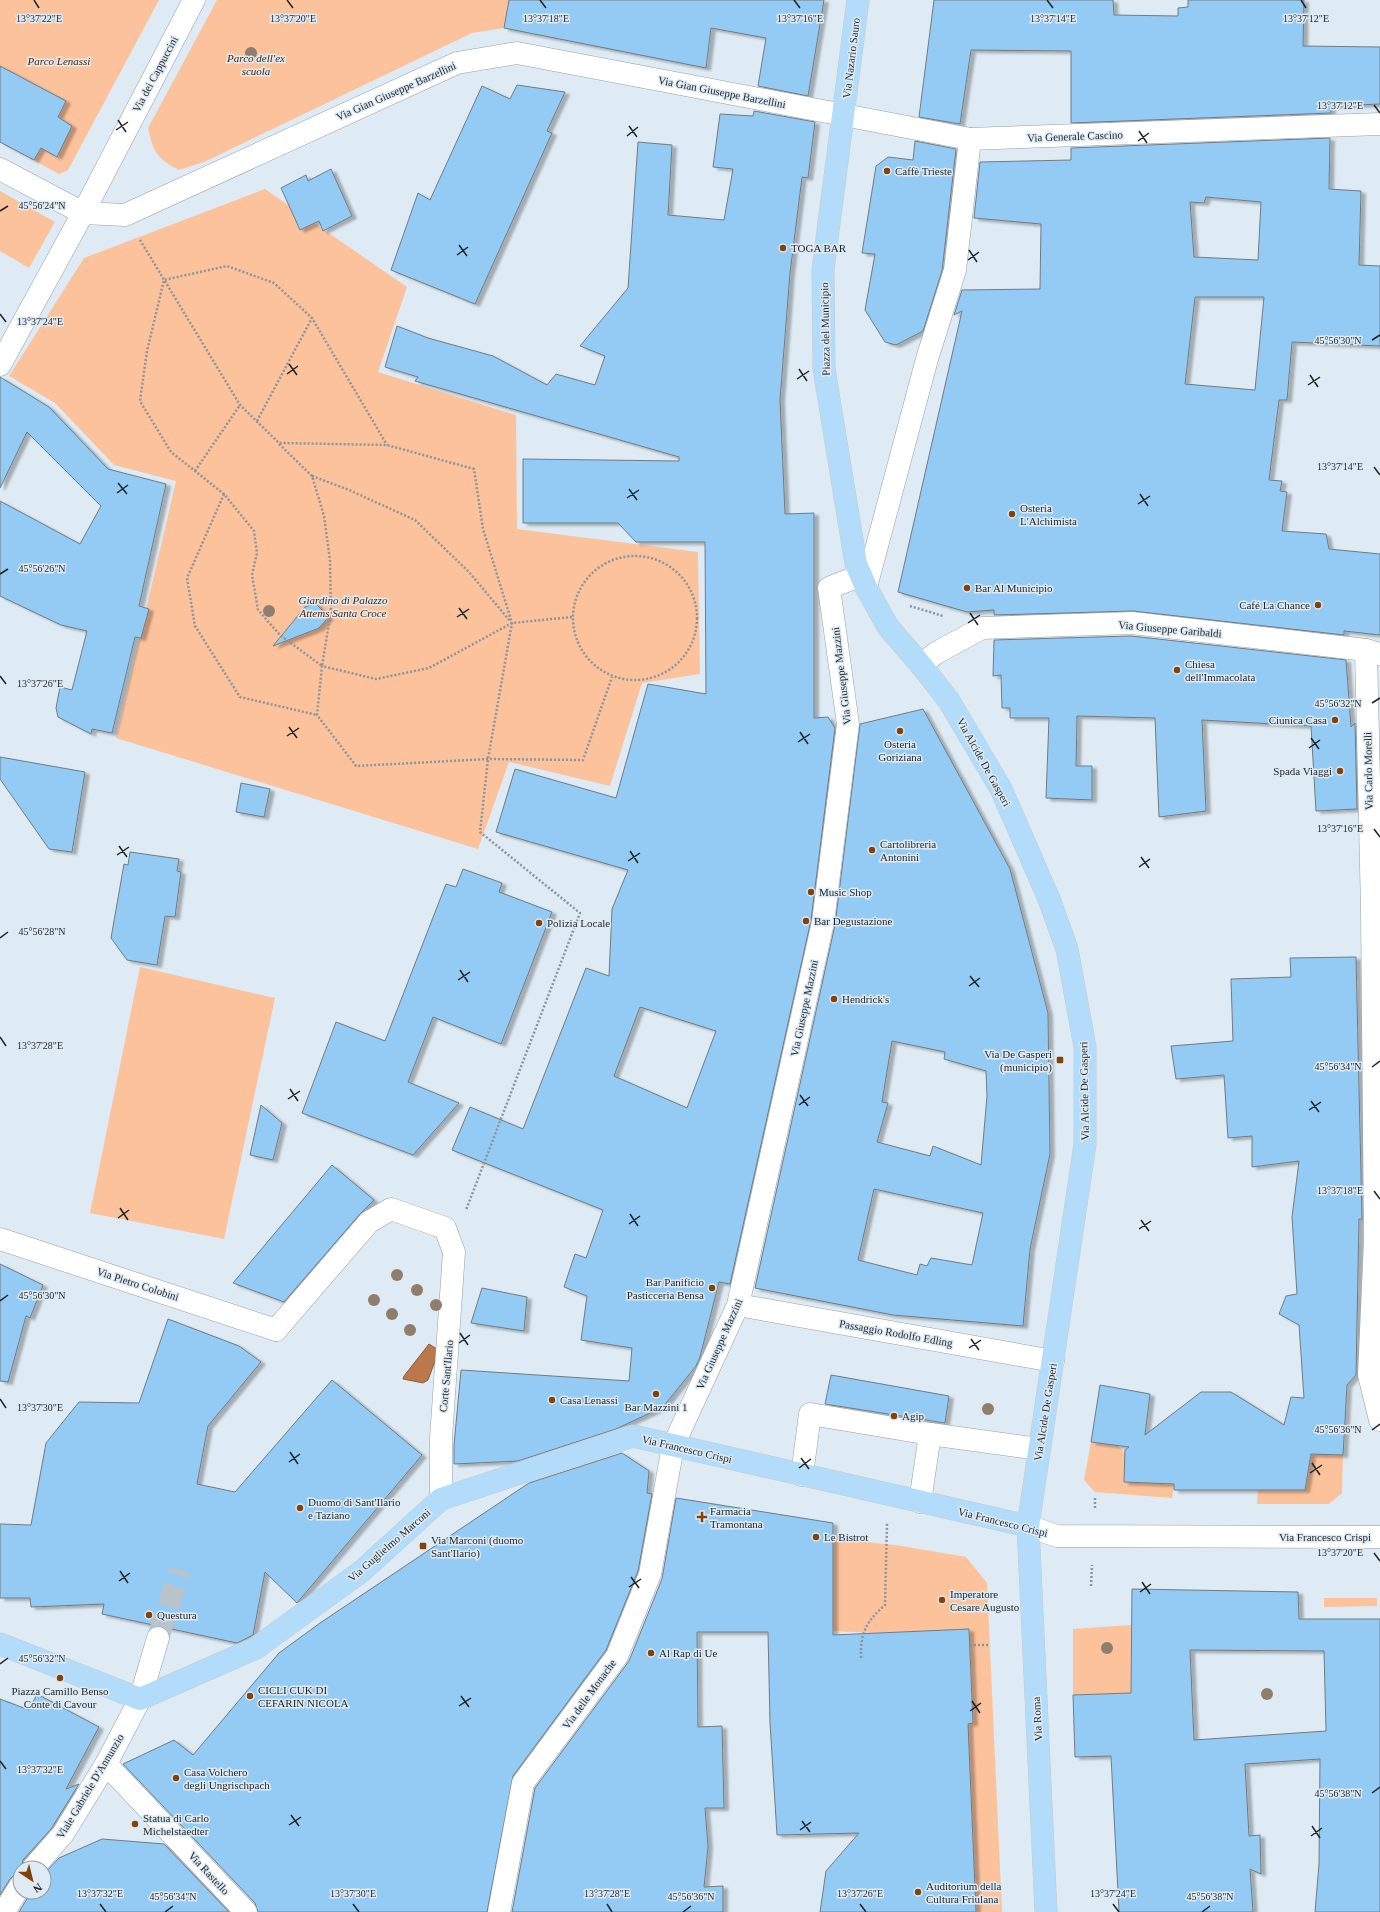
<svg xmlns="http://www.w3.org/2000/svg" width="1380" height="1912" viewBox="0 0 1380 1912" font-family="Georgia,serif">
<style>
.green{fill:#fcc29c}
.water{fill:#ba784b;stroke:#8b5e40}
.building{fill:#94cbf4;stroke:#707b83;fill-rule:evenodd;filter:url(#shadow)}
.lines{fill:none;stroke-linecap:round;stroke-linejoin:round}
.minor-tunnel{stroke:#b8c3cb;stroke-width:22;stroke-dasharray:22 11;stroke-linecap:butt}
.minor-casing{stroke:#95a0a9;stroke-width:23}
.major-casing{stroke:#c9cacb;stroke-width:23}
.path{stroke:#8b949a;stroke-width:2.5;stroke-dasharray:2 2;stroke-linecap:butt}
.minor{stroke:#fff;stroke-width:22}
.major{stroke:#b2dcfa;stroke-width:22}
.tree{fill:#8f7d6e}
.ticks{fill:none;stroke:#1e2326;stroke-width:1.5}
.poi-dot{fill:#824209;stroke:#dfebf4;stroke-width:1.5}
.labels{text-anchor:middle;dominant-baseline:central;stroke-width:3;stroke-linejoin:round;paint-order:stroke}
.park-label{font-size:11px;font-style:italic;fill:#4e2300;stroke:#dfebf4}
.street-label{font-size:11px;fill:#1e2326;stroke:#dfebf4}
.poi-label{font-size:11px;fill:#1e2326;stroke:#dfebf4;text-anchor:start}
.ticks-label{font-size:10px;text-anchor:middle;fill:#1e2326;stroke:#dfebf4;stroke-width:3;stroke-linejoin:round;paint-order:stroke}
</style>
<defs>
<filter id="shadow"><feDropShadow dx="4.5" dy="2.5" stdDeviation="1" flood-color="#0004"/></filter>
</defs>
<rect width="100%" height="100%" fill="#dfebf4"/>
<g class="green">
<polygon points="0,0 159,0 68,170 59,174 0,142"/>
<path d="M217,0H509L504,28L472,33L204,162L179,170C157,159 153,151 148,128Z"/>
<polygon points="265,189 407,287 378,372 516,415 517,529 698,552 700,674 642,683 610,786 509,762 478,849 116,738 176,481 114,465 55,403 9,376 84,258"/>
<polygon points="0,191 55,222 29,268 0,251"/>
<polygon points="140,967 275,998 224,1239 90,1213"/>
<polygon points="1091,1442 1117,1445 1125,1453 1124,1482 1174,1484 1172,1498 1095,1492 1084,1480"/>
<polygon points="1311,1454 1343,1455 1342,1493 1329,1504 1257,1504 1258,1490 1305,1490"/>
<polygon points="833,1538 902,1546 966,1557 987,1583 1002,1912 976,1912 970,1770 953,1772 951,1725 973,1723 969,1629 875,1633 833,1631"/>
<polygon points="1324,1598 1377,1598 1377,1606 1324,1607"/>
<polygon points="1131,1625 1131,1693 1073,1695 1073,1629"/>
</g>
<polygon class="water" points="429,1344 437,1349 438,1353 428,1380 423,1383 403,1379 404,1376"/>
<g class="building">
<polygon points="509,0 824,0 808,96 758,86 766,38 711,28 706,68 504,28"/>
<polygon points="934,0 1113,0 1114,15 1178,16 1178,8 1188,7 1188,0 1304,0 1303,46 1380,47 1380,104 1331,106 1331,113 1071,123 1071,51 971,50 960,124 919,117"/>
<polygon points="0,66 66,101 58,117 72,126 57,157 41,148 34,160 0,142"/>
<polygon points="517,85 565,92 547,131 552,133 475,304 391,270 418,193 430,200 482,86 510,99"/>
<path d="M754,111L815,122L808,178L802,177L790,273L780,400L785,514L814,513V718L828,717L835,728L811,920L730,1284L719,1282L700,1357L696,1366L663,1407L616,1429L518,1461L454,1464V1445L461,1370L629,1381L632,1348L581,1340L587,1296L564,1287L575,1254L586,1258L603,1210L452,1150L470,1107L523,1129L586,968L609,976L612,909L628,870L496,832L515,769L616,798L648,684L706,694L705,542H636L618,523H523V459L679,461V457L415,381L418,377L385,367L397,326L428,338L493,356L547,385L556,374L595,385L605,356L580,346L628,288L638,142L672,145L668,215L724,220L733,169L713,167L720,114L753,116ZM640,1007L716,1031L687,1108L614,1076Z"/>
<path d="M1330,138L1329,189L1361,191L1359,265L1380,266V346L1292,342L1287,400H1279L1269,480L1282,481L1280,491L1287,492L1282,531L1326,534L1329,549L1380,554V635L1344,631V635L1133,611L994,615V610L967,612L898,592L962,311L954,315L962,290L1040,289L1041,224L974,218L980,162L1071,160V148ZM1206,197L1261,202L1258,260L1194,257L1190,202L1204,203ZM1195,297H1264L1255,390L1185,384Z"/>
<polygon points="915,141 956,149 942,271 923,331 896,345 885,342 865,310 875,254 862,253 876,166 888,157 913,160"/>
<polygon points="331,169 352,216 323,231 319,221 300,230 281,188 306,175 308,181"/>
<polygon points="0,377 49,407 108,469 166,484 139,606 149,609 141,638 135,637 112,733 92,729 91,734 58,717 56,708 60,687 72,690 87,631 61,625 0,596 0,501 80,544 101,506 27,432 0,488"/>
<polygon points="315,603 329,617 319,628 273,646 305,607"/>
<polygon points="1131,636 1346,660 1351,727 1355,723 1357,809 1316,811 1311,726 1202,720 1206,811 1159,817 1155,718 1077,716 1076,766 1092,766 1092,800 1046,798 1049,718 1010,718 1010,708 1002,708 1001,675 993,676 994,640"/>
<path d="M923,709L1010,869L1048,1013L1050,1154L1030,1249L1023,1326L893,1315L755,1288L835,925L860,724ZM892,1041L945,1052L944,1059L986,1071L987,1096L981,1165L933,1146L930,1156L877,1142L888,1103L882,1102ZM874,1189L983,1213L972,1265L931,1258L927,1266L920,1264L917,1275L858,1260Z"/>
<polygon points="0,757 85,772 72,852 49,849 0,779"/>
<polygon points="241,783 270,789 264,817 236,812"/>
<polygon points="130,852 179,859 177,871 181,872 175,917 165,916 157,965 127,960 111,938 124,864 128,865"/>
<polygon points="463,869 502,883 499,892 552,912 501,1044 433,1017 408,1082 459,1103 413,1155 302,1113 336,1022 385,1041 446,884 456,887"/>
<polygon points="1356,957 1362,1219 1359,1219 1356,1375 1347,1385 1343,1455 1311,1454 1305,1490 1174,1490 1174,1484 1124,1482 1125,1450 1129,1447 1091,1442 1100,1385 1150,1394 1145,1435 1201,1392 1231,1392 1284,1425 1291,1397 1304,1398 1299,1325 1279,1314 1286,1296 1297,1294 1292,1217 1299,1161 1252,1167 1252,1136 1228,1138 1224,1075 1176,1079 1171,1046 1233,1041 1231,979 1291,977 1290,958"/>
<polygon points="261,1105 282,1123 273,1160 250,1155"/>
<polygon points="332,1165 374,1200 360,1214 284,1302 233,1283"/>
<polygon points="0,1264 43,1285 30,1318 26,1316 8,1382 0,1381"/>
<polygon points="482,1288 527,1297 524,1331 471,1323"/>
<polygon points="168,1319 239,1346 261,1362 208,1426 197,1484 235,1492 332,1380 422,1455 297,1603 265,1572 253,1635 237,1643 102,1614 104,1604 31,1607 30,1598 0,1598 0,1524 31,1525 46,1443 79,1402 139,1403"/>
<polygon points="831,1375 949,1396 945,1423 825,1404"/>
<polygon points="622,1453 649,1471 647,1493 652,1494 638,1571 606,1650 513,1776 487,1912 258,1912 255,1903 123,1764 174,1740 193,1755 279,1653 320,1623 529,1483"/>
<polygon points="676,1498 833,1523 833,1635 969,1629 973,1723 968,1724 976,1912 820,1912 826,1871 859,1833 777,1835 770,1723 768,1632 697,1632 698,1727 722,1726 724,1808 705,1808 708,1847 704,1887 723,1886 723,1912 512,1912 535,1788 629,1661 662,1579"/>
<path d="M1132,1589L1298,1592L1299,1619H1380V1912H1315L1319,1864L1320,1759L1245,1764L1249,1836L1260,1835L1261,1874L1250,1869L1253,1912H1119L1111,1756L1075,1757L1073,1695L1131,1693ZM1190,1650L1324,1651L1326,1731L1194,1740Z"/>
<polygon points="37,1694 99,1727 66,1789 79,1784 51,1829 23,1860 20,1874 14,1875 10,1879 0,1895 0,1699 29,1710"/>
<polygon points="102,1839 164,1844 229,1912 19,1912 31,1892 44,1892 44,1874 59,1858"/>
</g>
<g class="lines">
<polyline class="minor-tunnel" points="158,1638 180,1570"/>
<defs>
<g id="minor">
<polyline points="0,169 83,213 125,215 457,63 517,53 970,139 1380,124"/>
<polyline points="0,365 83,213 194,0"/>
<polyline points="866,587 927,359 955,270 970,139"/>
<polyline points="1366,650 1372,910 1375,1240 1369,1375 1380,1420"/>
<polyline points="921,665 936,653 982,628 1132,623 1366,650 1379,654"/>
<polyline points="0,1239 276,1330 369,1222 391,1209 445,1228 454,1252 441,1438 441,1499"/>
<polyline points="738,1305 1053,1361"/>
<polyline points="930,1434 1039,1449"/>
<polyline points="802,1475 810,1414 930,1434 920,1502"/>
<polyline points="1028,1526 1057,1536 1380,1537"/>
<polyline points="106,1764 246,1912"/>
<polyline points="33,1868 63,1834 106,1764 140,1699 158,1638"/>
<polyline points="4,1912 20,1886"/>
<polyline points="499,1912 523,1783 617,1656 650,1574 673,1446 738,1305 823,922 848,724 829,588 861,575"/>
</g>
<g id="major">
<polyline points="858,0 823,269 824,369 856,564 866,587 888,627 921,665 949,701 1001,789 1049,899 1067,949 1085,1047 1085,1144 1028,1526 1046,1912"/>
<polyline points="0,1644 140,1699 256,1648 362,1571 441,1499 633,1436 1028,1526"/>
</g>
</defs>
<use href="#minor" class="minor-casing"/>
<use href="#major" class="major-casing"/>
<g class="path">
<polyline points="140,240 240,405 279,443 387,445 474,469 483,529 512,623 488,759 480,832 580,913 466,1210"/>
<polyline points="257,421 312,318"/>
<polyline points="279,444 312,476 324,516 330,560 331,611 322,666 280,635 258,610 252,575 257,553 254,531 224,494 171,452 140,401 147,351 164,280 227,266 274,283 312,318 387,445"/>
<polyline points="195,471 240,405"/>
<polyline points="312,476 349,490 415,520 469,572 510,621"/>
<polyline points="224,494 187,578 195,626 240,697 317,715"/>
<circle cx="635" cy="618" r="62"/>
<polyline points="910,606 943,616"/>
<polyline points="572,617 512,623 429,668 376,679 322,666 317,715 356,766 488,759 583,760 612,677"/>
<polyline points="1095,1508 1095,1496"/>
<polyline points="1091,1586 1092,1565"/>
<polyline points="970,1645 989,1645"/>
<path d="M861,1658C860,1632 867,1621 885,1605L887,1523"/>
</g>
<use href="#minor" class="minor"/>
<use href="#major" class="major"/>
</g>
<g class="tree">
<circle cx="251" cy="53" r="6"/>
<circle cx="269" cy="611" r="6"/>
<circle cx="397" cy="1275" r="6"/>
<circle cx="417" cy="1290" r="6"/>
<circle cx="374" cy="1300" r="6"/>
<circle cx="436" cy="1305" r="6"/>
<circle cx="392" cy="1314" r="6"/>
<circle cx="410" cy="1330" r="6"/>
<circle cx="988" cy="1409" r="6"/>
<circle cx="1107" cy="1648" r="6"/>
<circle cx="1267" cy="1694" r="6"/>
</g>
<path class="ticks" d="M34,0L39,8M287,0L293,8M540,0L546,8M794,0L800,8M1047,0L1053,8M1301,0L1306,8M1374,105L1380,113M118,120L126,132M629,126L637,137M116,130L128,122M1139,131L1147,143M627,136L638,127M1138,141L1149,133M0,211L8,206M459,245L467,256M969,250L977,262M457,255L468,247M968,260L979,252M0,314L6,322M1372,340L1380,335M289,364L297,375M799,369L807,381M287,374L298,366M1310,375L1318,387M797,379L809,371M1308,385L1320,377M1374,467L1380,475M118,483L127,494M629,489L637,500M117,493L128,485M1140,494L1148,506M627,498L639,490M1138,504L1150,496M0,574L8,569M459,608L467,619M970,613L978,625M457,617L469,609M968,623L980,615M0,676L6,684M1372,703L1380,698M289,727L297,738M800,732L808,744M287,736L299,728M1311,738L1319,749M798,742L810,734M1309,748L1320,740M1374,829L1380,837M119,846L127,857M630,851L638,863M117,855L129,847M1141,857L1149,868M628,861L640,853M1139,867L1150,859M0,938L8,932M460,970L468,982M970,976L979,987M458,980L470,972M969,986L980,978M0,1037L6,1046M1372,1067L1380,1061M290,1089L298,1101M800,1095L808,1106M288,1099L300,1091M1311,1101L1319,1112M799,1105L810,1097M1309,1110L1321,1102M1374,1191L1380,1199M120,1208L128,1220M630,1214L638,1226M118,1218L129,1210M1141,1220L1149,1231M629,1224L640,1216M1139,1229L1151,1221M0,1301L8,1295M460,1333L468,1345M971,1339L979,1350M459,1343L470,1335M969,1348L981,1340M0,1399L6,1408M1372,1430L1380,1424M290,1452L298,1464M801,1458L809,1469M289,1462L300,1454M1312,1463L1320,1475M799,1468L811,1459M1310,1473L1322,1465M1374,1553L1380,1561M120,1571L128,1583M631,1577L639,1588M119,1581L130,1573M1142,1582L1150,1594M629,1587L641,1579M1140,1592L1151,1584M0,1664L8,1658M461,1696L469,1707M972,1701L980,1713M459,1706L471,1698M970,1711L981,1703M0,1761L6,1769M1372,1793L1380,1787M291,1815L299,1826M802,1821L810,1832M289,1825L301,1817M1312,1826L1320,1838M800,1830L811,1822M1311,1836L1322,1828M100,1904L106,1912M353,1904L359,1912M607,1904L612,1912M860,1904L866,1912M1113,1904L1119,1912M165,1912L173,1906M683,1912L691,1906M1202,1912L1210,1906"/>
<g class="poi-dot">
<circle cx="887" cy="171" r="4"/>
<circle cx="783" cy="248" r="4"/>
<circle cx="1012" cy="514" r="4"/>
<circle cx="967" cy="588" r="4"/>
<circle cx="1318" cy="605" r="4"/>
<circle cx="1177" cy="670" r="4"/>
<circle cx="1335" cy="720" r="4"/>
<circle cx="900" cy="731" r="4"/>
<circle cx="1340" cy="771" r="4"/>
<circle cx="872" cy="850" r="4"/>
<circle cx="811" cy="892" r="4"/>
<circle cx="806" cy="921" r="4"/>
<circle cx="539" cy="923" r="4"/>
<circle cx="834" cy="999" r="4"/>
<rect x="1056" y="1056" width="8" height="8" rx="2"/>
<circle cx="712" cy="1288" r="4"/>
<circle cx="656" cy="1394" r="4"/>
<circle cx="552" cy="1400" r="4"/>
<circle cx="894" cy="1416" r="4"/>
<circle cx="300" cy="1508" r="4"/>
<path d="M700 1511h4v4h4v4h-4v4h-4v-4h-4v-4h4z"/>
<circle cx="816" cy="1537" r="4"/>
<rect x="419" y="1542" width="8" height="8" rx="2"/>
<circle cx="942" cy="1600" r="4"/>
<circle cx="149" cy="1615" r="4"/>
<circle cx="651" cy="1653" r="4"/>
<circle cx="60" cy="1678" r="4"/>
<circle cx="250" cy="1696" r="4"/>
<circle cx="176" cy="1778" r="4"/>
<circle cx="135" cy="1824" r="4"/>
<circle cx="918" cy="1892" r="4"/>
</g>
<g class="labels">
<g class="park-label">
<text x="256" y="58">Parco dell'ex<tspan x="256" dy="13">scuola</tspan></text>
<text x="59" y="61">Parco Lenassi</text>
<text x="343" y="600">Giardino di Palazzo<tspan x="343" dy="13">Attems Santa Croce</tspan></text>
</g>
<g class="street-label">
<text transform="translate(851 58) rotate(-83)">Via Nazario Sauro</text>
<text transform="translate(155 74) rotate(-62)">Via dei Cappuccini</text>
<text transform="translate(396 91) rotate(-24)">Via Gian Giuseppe Barzellini</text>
<text transform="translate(722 92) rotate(11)">Via Gian Giuseppe Barzellini</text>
<text transform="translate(1075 136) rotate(-2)">Via Generale Cascino</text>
<text transform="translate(825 329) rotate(-91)">Piazza del Municipio</text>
<text transform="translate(1170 629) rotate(5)">Via Giuseppe Garibaldi</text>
<text transform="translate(841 676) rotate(-97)">Via Giuseppe Mazzini</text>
<text transform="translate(984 762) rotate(61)">Via Alcide De Gasperi</text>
<text transform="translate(1368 771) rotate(-91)">Via Carlo Morelli</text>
<text transform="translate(804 1008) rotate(-78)">Via Giuseppe Mazzini</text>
<text transform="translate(1084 1091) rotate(-91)">Via Alcide De Gasperi</text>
<text transform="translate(138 1284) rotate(18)">Via Pietro Colobini</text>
<text transform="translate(896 1333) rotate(10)">Passaggio Rodolfo Edling</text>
<text transform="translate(719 1344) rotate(-66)">Via Giuseppe Mazzini</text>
<text transform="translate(446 1376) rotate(-85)">Corte Sant'Ilario</text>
<text transform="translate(1045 1412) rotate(-81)">Via Alcide De Gasperi</text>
<text transform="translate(687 1449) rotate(13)">Via Francesco Crispi</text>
<text transform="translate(1003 1522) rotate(14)">Via Francesco Crispi</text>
<text x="1325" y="1537">Via Francesco Crispi</text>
<text transform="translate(389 1545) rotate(-41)">Via Guglielmo Marconi</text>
<text transform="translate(589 1694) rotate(-54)">Via delle Monache</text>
<text transform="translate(1037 1719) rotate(-93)">Via Roma</text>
<text transform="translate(90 1786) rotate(-59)">Viale Gabriele D'Annunzio</text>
<text transform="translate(209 1873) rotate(47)">Via Rastello</text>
</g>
<g class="poi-label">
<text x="895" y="171">Caffè Trieste</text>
<text x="791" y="248">TOGA BAR</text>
<text x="1020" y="508">Osteria<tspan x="1020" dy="13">L'Alchimista</tspan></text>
<text x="975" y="588">Bar Al Municipio</text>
<text x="1310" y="605" text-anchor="end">Café La Chance</text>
<text x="1185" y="664">Chiesa<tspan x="1185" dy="13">dell'Immacolata</tspan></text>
<text x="1327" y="720" text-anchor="end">Ciunica Casa</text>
<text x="900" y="744" text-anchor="middle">Osteria<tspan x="900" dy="13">Goriziana</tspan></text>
<text x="1332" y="771" text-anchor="end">Spada Viaggi</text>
<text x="880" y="844">Cartolibreria<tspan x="880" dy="13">Antonini</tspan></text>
<text x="819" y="892">Music Shop</text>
<text x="814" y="921">Bar Degustazione</text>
<text x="547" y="923">Polizia Locale</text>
<text x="842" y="999">Hendrick's</text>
<text x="1052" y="1054" text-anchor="end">Via De Gasperi<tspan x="1052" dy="13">(municipio)</tspan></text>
<text x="704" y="1282" text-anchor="end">Bar Panificio<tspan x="704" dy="13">Pasticceria Bensa</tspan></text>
<text x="560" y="1400">Casa Lenassi</text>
<text x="656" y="1407" text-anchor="middle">Bar Mazzini 1</text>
<text x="902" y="1416">Agip</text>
<text x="308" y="1502">Duomo di Sant'Ilario<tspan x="308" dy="13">e Taziano</tspan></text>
<text x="710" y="1511">Farmacia<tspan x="710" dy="13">Tramontana</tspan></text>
<text x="824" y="1537">Le Bistrot</text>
<text x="431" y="1540">Via Marconi (duomo<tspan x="431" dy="13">Sant'Ilario)</tspan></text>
<text x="950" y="1594">Imperatore<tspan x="950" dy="13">Cesare Augusto</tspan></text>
<text x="157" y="1615">Questura</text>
<text x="659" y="1653">Al Rap di Ue</text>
<text x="258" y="1690">CICLI CUK DI<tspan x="258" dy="13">CEFARIN NICOLA</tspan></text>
<text x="60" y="1691" text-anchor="middle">Piazza Camillo Benso<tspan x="60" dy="13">Conte di Cavour</tspan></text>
<text x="184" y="1772">Casa Volchero<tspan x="184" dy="13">degli Ungrischpach</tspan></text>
<text x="143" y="1818">Statua di Carlo<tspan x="143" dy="13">Michelstaedter</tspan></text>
<text x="926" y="1886">Auditorium della<tspan x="926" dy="13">Cultura Friulana</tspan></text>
</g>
</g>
<g class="ticks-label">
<text x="39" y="22">13°37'22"E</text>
<text x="293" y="22">13°37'20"E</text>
<text x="546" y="22">13°37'18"E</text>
<text x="800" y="22">13°37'16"E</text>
<text x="1053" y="22">13°37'14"E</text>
<text x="1306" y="22">13°37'12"E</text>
<text x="1340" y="109">13°37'12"E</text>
<text x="42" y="209">45°56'24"N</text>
<text x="40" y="325">13°37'24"E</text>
<text x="1338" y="344">45°56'30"N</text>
<text x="1340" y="470">13°37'14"E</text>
<text x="42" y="572">45°56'26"N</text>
<text x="40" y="687">13°37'26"E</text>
<text x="1338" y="707">45°56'32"N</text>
<text x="1340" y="832">13°37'16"E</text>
<text x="42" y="935">45°56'28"N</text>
<text x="40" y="1049">13°37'28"E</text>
<text x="1338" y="1070">45°56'34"N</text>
<text x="1340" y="1194">13°37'18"E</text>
<text x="42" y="1299">45°56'30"N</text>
<text x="40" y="1411">13°37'30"E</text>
<text x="1338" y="1433">45°56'36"N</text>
<text x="1340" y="1556">13°37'20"E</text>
<text x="42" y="1662">45°56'32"N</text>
<text x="40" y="1773">13°37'32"E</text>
<text x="1338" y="1797">45°56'38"N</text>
<text x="100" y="1897">13°37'32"E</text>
<text x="353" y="1897">13°37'30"E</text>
<text x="607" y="1897">13°37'28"E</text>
<text x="860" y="1897">13°37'26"E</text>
<text x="1113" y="1897">13°37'24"E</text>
<text x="173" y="1900">45°56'34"N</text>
<text x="691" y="1900">45°56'36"N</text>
<text x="1210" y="1900">45°56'38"N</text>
</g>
<g transform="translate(32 1880) rotate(145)"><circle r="19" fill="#dfebf4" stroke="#929ba2"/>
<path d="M0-3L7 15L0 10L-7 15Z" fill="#824209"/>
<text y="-6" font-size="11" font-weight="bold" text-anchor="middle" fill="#1e2326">N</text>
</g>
</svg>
